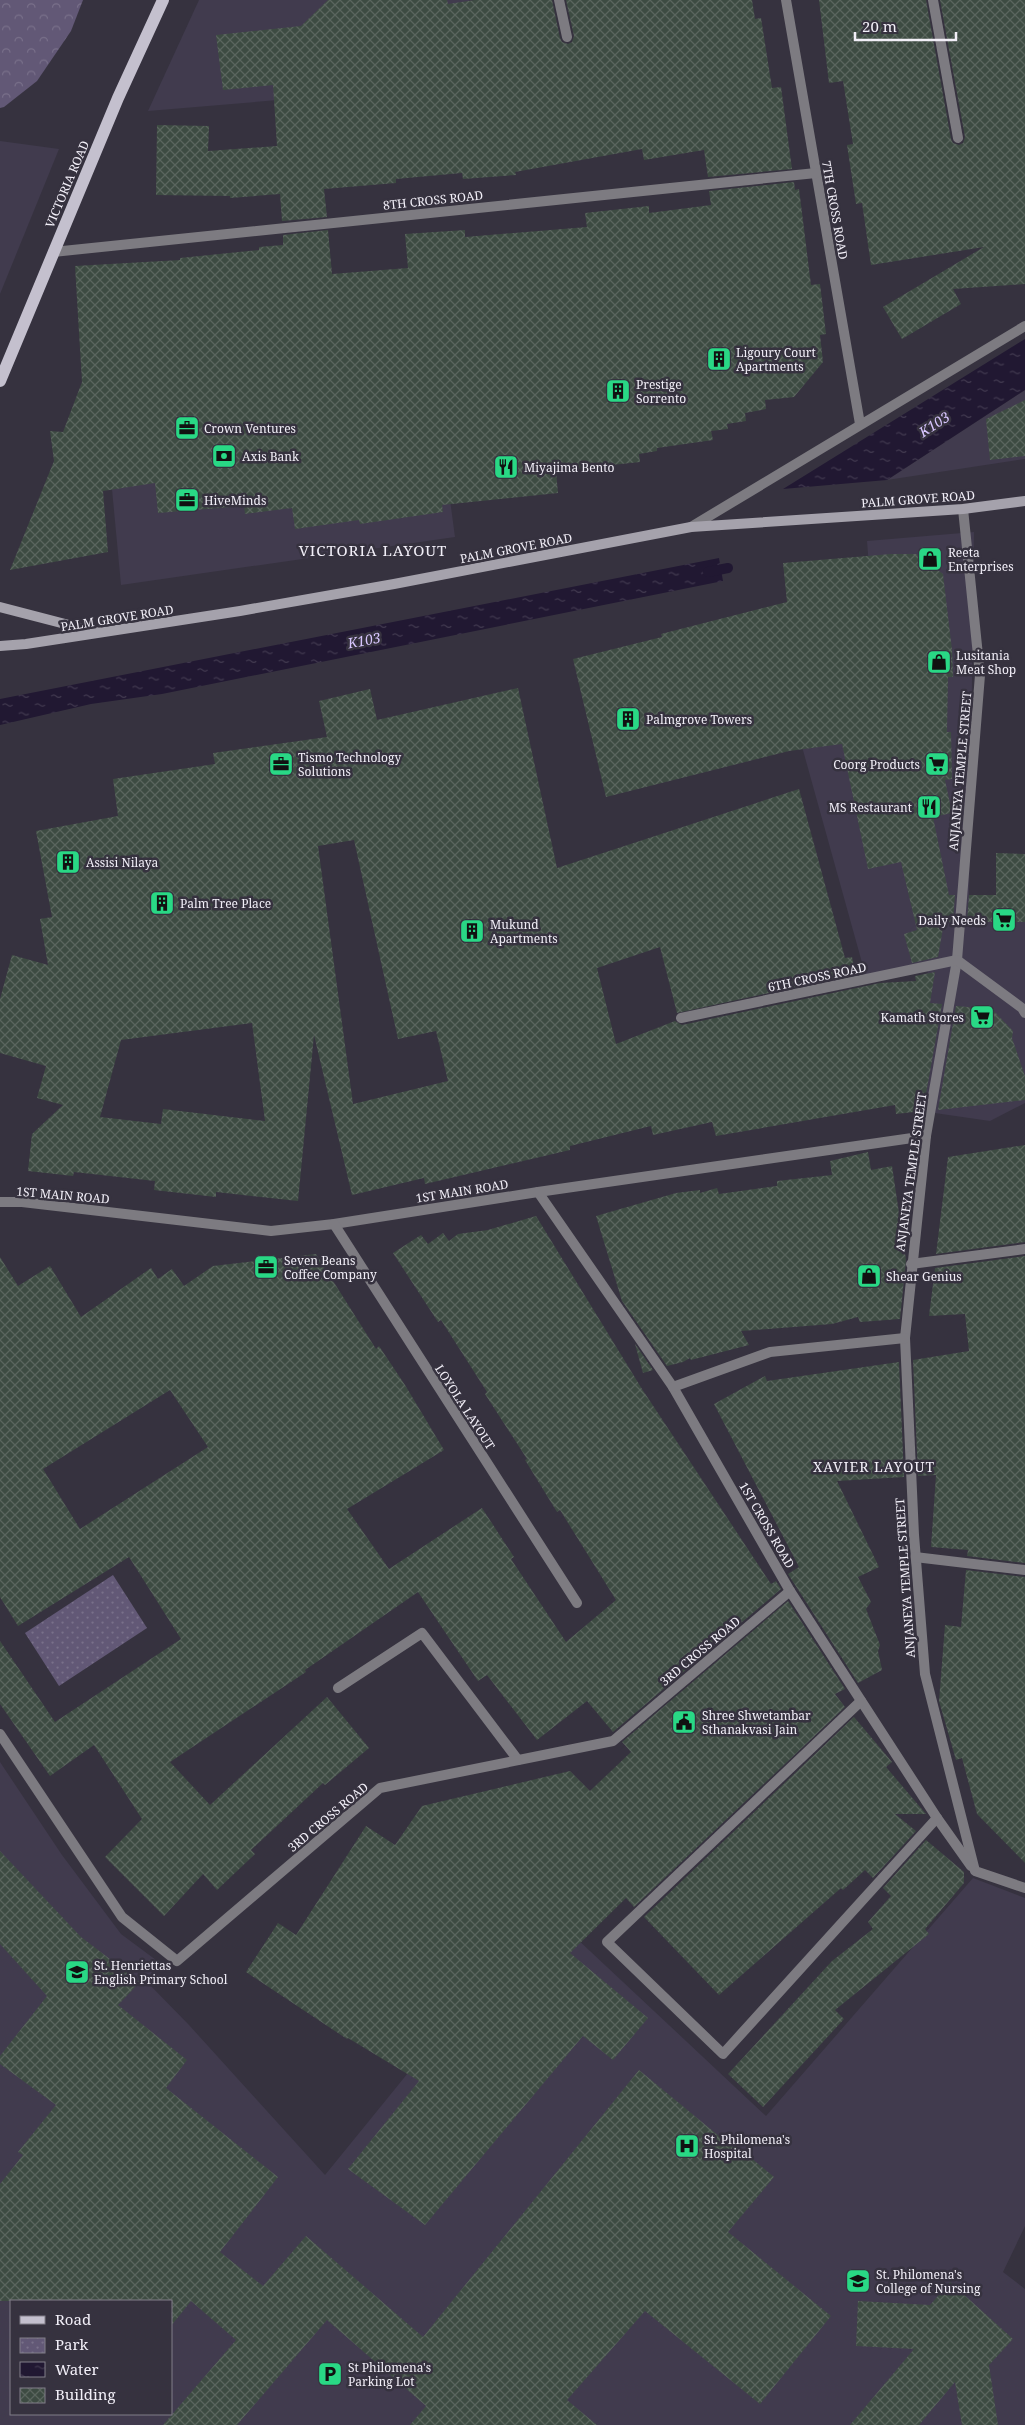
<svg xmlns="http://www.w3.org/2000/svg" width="1025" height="2425" viewBox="0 0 1025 2425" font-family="'Noto Serif',serif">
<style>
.built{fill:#413b4e;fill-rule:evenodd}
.forest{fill:url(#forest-crowns)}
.park{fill:url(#park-dots)}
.water{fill:url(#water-ripples)}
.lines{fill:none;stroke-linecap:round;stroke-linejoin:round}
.stream{stroke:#211832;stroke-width:10}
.building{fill:url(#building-cross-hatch);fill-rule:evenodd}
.street{stroke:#7d7b81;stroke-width:10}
.secondary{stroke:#a5a2ac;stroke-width:10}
.primary{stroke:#c4c0ce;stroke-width:12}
.labels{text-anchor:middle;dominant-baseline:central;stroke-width:5;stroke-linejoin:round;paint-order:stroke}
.street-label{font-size:12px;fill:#f2eff8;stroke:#36323f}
.poi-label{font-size:12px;fill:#f2eff8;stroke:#36323f;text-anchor:start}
.water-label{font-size:14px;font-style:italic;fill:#d8c6fe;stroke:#36323f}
.neighbourhood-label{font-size:14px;letter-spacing:1px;fill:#f2eff8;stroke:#36323f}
.quarter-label{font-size:15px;letter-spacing:1px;fill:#f2eff8;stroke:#36323f}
</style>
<defs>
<pattern id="forest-crowns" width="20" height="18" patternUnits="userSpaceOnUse" patternTransform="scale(1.25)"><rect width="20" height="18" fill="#625876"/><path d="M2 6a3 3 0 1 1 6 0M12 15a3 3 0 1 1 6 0" fill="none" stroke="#79708a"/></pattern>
<pattern id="park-dots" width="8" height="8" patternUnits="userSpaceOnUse" patternTransform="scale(1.25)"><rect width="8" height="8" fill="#625876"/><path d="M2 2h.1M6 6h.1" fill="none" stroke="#79708a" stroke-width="1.8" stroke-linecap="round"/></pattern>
<pattern id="water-ripples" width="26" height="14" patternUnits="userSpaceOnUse" patternTransform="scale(1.25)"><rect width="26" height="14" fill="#211832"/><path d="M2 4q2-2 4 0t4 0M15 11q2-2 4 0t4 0" fill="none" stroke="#423a50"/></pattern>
<pattern id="building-cross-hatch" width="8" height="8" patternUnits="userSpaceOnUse" patternTransform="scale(1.25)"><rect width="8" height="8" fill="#3d4b42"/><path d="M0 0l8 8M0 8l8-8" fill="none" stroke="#5a655e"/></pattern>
</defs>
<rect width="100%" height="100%" fill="#36323f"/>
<g class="built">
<polygon points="199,0 469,0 481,83 148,111"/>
<polygon points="0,141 59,149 0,294"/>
<polygon points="427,328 455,537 121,585 101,372"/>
<polygon points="1025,390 1025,459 887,480"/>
<polygon points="974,532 969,901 1025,904 1025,1103 990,1121 914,1110 928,969 866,977 801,743 874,631 867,541"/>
<path d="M0,1762L62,1855L121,1934L160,1963L146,1981L189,2025L325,2175L543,1907L766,2116L973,1878L1025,1898V2226L1003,2272L1025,2289V2425H0ZM11,2301H171V2414H11Z"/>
</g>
<polygon class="forest" points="0,0 83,0 71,31 37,81 4,107 0,108"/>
<polygon class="park" points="113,1575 147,1628 59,1686 25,1633"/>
<g class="water">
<polygon points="1025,339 1025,390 887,480 783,489"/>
<polygon points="719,558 723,581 162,694 91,704 0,725 0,699"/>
</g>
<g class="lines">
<polyline class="stream" points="708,572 728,568"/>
</g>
<g class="building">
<polygon points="328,0 447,0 448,4 475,0 552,0 560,38 562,42 568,44 572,42 574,36 566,0 752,0 755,19 761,18 772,88 781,87 792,169 708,177 704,150 644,160 642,149 515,172 516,175 463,179 462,173 396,179 396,183 324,189 327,217 282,221 280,194 230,198 230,196 156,195 157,125 209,126 208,151 277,146 273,85 223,90 216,35 301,26"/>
<polygon points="819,0 926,0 951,139 953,143 959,145 963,143 965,137 940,0 1025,0 1025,284 953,289 961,304 902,339 883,307 984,247 871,265 862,203 856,204 847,145 853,144 843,81 829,83"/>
<polygon points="794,182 795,190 799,189 811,285 820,284 826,334 820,335 823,362 794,397 765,400 766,409 745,413 746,421 727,424 728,429 711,431 713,440 657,448 657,451 639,454 640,462 556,471 558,493 442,505 443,512 360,524 359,520 295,529 292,508 245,514 244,506 158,513 155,483 103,491 108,552 10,570 54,461 50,431 63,432 82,382 75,266 180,260 180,258 259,250 259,247 283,245 283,235 328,230 332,274 408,268 405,234 465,230 465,237 587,227 585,213 649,206 649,213 711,205 709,191"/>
<polygon points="1025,400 1025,456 990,460 986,419"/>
<polygon points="891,554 916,554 943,574 952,650 953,677 948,677 947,732 951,732 952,779 945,780 952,813 933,817 949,895 955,895 953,922 944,922 938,957 912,963 904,934 917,930 901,862 868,869 842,744 789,751 606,797 573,659 662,637 661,634 787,602 783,563"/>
<path d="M518,688L557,868L799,789L845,958L852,957L856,974L677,1013L660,947L597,968L616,1044L675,1021L682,1025L880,983L916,981L915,976L935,972L930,1003L942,1004L923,1111L896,1114L895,1105L716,1136L712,1122L653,1135L651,1126L570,1146V1150L425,1184L424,1178L352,1195L314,1035L298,1201L216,1192V1197L154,1190L155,1181L74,1172L73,1176L28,1171L32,1134L63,1105L37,1098L46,1066L0,1053V999L12,955L48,965L40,919L52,917L36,831L118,816L113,779L215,764L213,753L327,737L319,701L370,689L377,720ZM354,840L398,1039L436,1031L448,1081L353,1104L318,846ZM252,1023L265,1121L163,1109L161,1124L100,1117L121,1040Z"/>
<polygon points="996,853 1025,854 1025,922 967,922 969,895 996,895"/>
<polygon points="956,1006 992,1009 1013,1031 1012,1038 1025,1076 1025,1100 938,1110"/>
<polygon points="1025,1145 1025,1242 936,1254 948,1157"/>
<polygon points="868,1152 871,1170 892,1166 906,1260 900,1319 860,1322 858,1317 832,1324 741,1331 749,1345 691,1360 690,1358 683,1362 667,1366 622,1301 596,1216 676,1193 700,1190 700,1193 717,1188 719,1194 777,1186 777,1181 832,1175 830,1161"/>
<path d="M536,1216L642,1389L771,1584L776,1581L781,1589L613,1732L587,1701L537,1740L487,1675L478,1681L418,1592L305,1670L306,1672L170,1762L210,1805L327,1697L369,1748L325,1785L323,1783L251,1850L255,1854L217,1890L203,1874L164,1916L105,1857L142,1819L94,1745L50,1776L0,1704V1641L55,1722L181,1639L129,1557L18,1626L0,1597V1257L18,1286L50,1266L81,1317L151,1268L158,1279L172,1269L184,1286L213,1266L316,1254L376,1349L379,1346L405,1385L444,1450L347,1509L389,1569L482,1508L514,1557L511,1559L566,1642L616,1600L560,1510L557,1512L525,1460L527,1459L485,1394L487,1392L441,1320L438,1322L393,1253L421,1235L428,1244L443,1233L449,1241L458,1234L488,1230ZM170,1390L208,1447L80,1529L43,1469Z"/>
<polygon points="1025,1256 1025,1563 967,1556 968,1550 931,1547 936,1475 918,1476 913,1360 969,1351 965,1314 929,1316 935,1268"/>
<polygon points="635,1344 653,1370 643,1373"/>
<polygon points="899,1362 904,1477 837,1481 879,1567 858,1577 871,1602 866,1609 880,1645 878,1651 882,1670 858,1683 788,1574 799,1567 714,1404 765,1376 767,1381"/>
<polygon points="966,1570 1025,1577 1025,1863 977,1814 962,1758 956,1760 939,1701 945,1625 961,1627"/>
<polygon points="788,1601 845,1689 835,1694 845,1707 634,1907 626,1898 570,1953 648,2018 613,2060 583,2036 425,2225 348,2169 419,2081 348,2038 347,2039 246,1972 278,1923 296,1935 366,1826 395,1845 422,1806 570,1771 590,1791 631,1752 622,1742"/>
<polygon points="854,1717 892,1762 886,1767 926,1814 895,1814 916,1831 873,1878 865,1870 843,1890 841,1888 719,1995 644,1917"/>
<polygon points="926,1840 964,1872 964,1883 925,1929 929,1934 835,2010 844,2019 763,2107 728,2074 832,1961 873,1929 868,1922 891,1896 883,1888"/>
<polygon points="0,1851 81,1937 140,1982 118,2005 187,2060 166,2088 278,2177 220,2252 263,2286 306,2236 423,2337 639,2070 731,2146 733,2143 774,2177 728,2232 831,2316 760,2404 645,2311 567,2400 597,2425 410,2425 426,2406 327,2320 237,2425 163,2425 236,2340 191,2301 171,2326 171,2301 0,2301 0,2184 23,2155 18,2152 56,2105 0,2064 0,2056 47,1996 0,1944"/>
<polygon points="950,2282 1013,2339 989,2365 998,2425 962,2425 955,2382 919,2425 850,2425 914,2349 856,2346 858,2301 930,2305"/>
</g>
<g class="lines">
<g class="street">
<polyline points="559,0 567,37"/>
<polyline points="786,0 860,424"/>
<polyline points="933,0 958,138"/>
<polyline points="53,252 816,173"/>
<polyline points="963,509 980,675 957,960 926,1136 905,1338 914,1535 925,1674 975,1871 1025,1888"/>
<polyline points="691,527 1025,326"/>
<polyline points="681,1018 957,960 1022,1008 1025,1013"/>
<polyline points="538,1192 673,1387 790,1591 937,1818 971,1866"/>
<polyline points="0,1202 22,1202 271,1231 334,1224 538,1192 926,1136"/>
<polyline points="334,1224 577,1603"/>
<polyline points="911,1264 1025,1249"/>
<polyline points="673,1387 770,1352 905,1338"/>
<polyline points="915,1557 1025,1570"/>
<polyline points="338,1688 422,1633 518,1760"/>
<polyline points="861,1701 607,1942 723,2054 937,1818"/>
<polyline points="0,1734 122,1917 177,1961 380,1788 613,1741 790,1591"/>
</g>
<g class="secondary">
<polyline points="0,607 96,632"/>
<polyline points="0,646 26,644 240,611 394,584 691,527 963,509 1025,501"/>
</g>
<polyline class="primary" points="0,381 118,98 163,0"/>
</g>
<defs>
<symbol id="building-square" viewBox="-11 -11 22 22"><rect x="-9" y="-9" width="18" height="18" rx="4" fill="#29d885" stroke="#36323f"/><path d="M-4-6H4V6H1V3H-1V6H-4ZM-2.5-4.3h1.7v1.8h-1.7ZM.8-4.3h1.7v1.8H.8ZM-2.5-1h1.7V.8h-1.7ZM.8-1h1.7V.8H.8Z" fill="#111"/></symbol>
<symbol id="office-square" viewBox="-11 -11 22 22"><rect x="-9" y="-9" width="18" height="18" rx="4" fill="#29d885" stroke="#36323f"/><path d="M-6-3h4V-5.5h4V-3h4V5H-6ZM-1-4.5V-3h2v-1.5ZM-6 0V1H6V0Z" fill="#111"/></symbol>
<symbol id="bank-square" viewBox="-11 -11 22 22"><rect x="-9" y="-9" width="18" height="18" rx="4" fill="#29d885" stroke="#36323f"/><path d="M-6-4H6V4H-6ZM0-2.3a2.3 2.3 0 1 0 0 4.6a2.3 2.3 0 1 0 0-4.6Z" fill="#111"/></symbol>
<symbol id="restaurant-square" viewBox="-11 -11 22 22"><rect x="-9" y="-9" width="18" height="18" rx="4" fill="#29d885" stroke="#36323f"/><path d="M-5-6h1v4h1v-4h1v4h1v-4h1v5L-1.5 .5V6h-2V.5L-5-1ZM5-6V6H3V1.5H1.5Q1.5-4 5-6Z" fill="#111"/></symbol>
<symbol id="shop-square" viewBox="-11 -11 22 22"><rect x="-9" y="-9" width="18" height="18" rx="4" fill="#29d885" stroke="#36323f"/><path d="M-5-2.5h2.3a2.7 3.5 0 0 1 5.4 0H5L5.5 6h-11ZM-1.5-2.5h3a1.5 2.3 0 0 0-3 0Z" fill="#111"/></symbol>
<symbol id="supermarket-square" viewBox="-11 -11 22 22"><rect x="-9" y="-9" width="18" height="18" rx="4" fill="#29d885" stroke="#36323f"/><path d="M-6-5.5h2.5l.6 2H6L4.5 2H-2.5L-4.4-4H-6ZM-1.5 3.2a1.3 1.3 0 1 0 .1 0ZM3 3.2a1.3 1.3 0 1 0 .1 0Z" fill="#111"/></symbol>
<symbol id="civic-square" viewBox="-11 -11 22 22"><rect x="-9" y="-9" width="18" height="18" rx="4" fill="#29d885" stroke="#36323f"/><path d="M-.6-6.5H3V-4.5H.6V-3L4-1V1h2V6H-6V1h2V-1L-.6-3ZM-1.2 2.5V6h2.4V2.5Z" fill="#111"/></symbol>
<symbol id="school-square" viewBox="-11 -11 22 22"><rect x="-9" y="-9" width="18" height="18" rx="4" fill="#29d885" stroke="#36323f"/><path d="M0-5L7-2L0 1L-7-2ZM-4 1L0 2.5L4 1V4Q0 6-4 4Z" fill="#111"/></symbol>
<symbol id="hospital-square" viewBox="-11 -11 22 22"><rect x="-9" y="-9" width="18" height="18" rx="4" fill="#29d885" stroke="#36323f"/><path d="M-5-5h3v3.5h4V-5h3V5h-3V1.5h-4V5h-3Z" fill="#111"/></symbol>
<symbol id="university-square" viewBox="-11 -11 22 22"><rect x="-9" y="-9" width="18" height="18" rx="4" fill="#29d885" stroke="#36323f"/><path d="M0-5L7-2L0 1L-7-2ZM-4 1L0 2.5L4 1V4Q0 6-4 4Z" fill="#111"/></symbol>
<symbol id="parking-square" viewBox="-11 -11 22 22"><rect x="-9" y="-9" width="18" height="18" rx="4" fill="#29d885" stroke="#36323f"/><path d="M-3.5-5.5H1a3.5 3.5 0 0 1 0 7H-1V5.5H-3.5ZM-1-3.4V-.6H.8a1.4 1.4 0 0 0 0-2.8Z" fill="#111"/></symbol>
</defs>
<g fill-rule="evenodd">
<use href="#building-square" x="705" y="345" width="28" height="28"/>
<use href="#building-square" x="604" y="377" width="28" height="28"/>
<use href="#office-square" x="173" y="414" width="28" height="28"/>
<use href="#bank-square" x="210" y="442" width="28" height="28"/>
<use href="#restaurant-square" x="492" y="453" width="28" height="28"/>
<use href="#office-square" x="173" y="486" width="28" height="28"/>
<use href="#shop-square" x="916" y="545" width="28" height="28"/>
<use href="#shop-square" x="925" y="648" width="28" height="28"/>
<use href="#building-square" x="614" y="705" width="28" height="28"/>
<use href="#office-square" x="267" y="750" width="28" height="28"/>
<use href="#supermarket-square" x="923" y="750" width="28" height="28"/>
<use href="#restaurant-square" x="915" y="793" width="28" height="28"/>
<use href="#building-square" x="54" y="848" width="28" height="28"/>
<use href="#building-square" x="148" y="889" width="28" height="28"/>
<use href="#supermarket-square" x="990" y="906" width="28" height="28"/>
<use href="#building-square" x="458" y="917" width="28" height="28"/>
<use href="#supermarket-square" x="968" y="1003" width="28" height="28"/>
<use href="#office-square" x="252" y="1253" width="28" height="28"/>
<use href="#shop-square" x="855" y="1262" width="28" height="28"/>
<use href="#civic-square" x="670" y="1708" width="28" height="28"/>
<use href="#school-square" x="63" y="1958" width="28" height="28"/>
<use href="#hospital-square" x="673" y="2132" width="28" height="28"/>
<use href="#university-square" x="844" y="2267" width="28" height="28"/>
<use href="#parking-square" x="316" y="2360" width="28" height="28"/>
</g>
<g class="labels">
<g class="street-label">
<text transform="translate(67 184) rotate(-67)">VICTORIA ROAD</text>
<text transform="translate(433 200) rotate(-6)">8TH CROSS ROAD</text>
<text transform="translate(835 210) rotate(80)">7TH CROSS ROAD</text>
<text transform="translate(918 499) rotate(-4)">PALM GROVE ROAD</text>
<text transform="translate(516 548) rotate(-11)">PALM GROVE ROAD</text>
<text transform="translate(117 618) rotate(-9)">PALM GROVE ROAD</text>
<text transform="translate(960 771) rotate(-85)">ANJANEYA TEMPLE STREET</text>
<text transform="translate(817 977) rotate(-12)">6TH CROSS ROAD</text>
<text transform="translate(911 1172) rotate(-82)">ANJANEYA TEMPLE STREET</text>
<text transform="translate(462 1191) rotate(-9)">1ST MAIN ROAD</text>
<text transform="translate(63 1195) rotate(5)">1ST MAIN ROAD</text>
<text transform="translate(465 1407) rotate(57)">LOYOLA LAYOUT</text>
<text transform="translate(767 1525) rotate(60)">1ST CROSS ROAD</text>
<text transform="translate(905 1578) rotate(-94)">ANJANEYA TEMPLE STREET</text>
<text transform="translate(700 1651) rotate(-40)">3RD CROSS ROAD</text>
<text transform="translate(328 1817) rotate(-40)">3RD CROSS ROAD</text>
</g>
<g class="poi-label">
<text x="736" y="352">Ligoury Court<tspan x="736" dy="14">Apartments</tspan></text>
<text x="636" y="384">Prestige<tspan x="636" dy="14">Sorrento</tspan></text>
<text x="204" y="428">Crown Ventures</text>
<text x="242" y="456">Axis Bank</text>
<text x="524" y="467">Miyajima Bento</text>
<text x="204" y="500">HiveMinds</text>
<text x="948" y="552">Reeta<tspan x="948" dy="14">Enterprises</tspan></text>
<text x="956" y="655">Lusitania<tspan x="956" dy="14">Meat Shop</tspan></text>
<text x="646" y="719">Palmgrove Towers</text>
<text x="298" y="757">Tismo Technology<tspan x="298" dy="14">Solutions</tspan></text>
<text x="920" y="764" text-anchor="end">Coorg Products</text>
<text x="912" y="807" text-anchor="end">MS Restaurant</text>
<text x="86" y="862">Assisi Nilaya</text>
<text x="180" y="903">Palm Tree Place</text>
<text x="986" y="920" text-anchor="end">Daily Needs</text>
<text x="490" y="924">Mukund<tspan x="490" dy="14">Apartments</tspan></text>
<text x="964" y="1017" text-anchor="end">Kamath Stores</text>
<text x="284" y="1260">Seven Beans<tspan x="284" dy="14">Coffee Company</tspan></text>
<text x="886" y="1276">Shear Genius</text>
<text x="702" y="1715">Shree Shwetambar<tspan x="702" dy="14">Sthanakvasi Jain</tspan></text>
<text x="94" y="1965">St. Henriettas<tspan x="94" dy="14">English Primary School</tspan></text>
<text x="704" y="2139">St. Philomena's<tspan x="704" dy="14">Hospital</tspan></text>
<text x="876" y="2274">St. Philomena's<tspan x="876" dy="14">College of Nursing</tspan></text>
<text x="348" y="2367">St Philomena's<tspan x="348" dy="14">Parking Lot</tspan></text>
</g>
<g class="water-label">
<text transform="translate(934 424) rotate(-33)">K103</text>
<text transform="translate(364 640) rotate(-11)">K103</text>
</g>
<g class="neighbourhood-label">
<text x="874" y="1466">XAVIER LAYOUT</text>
</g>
<g class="quarter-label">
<text x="373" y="550">VICTORIA LAYOUT</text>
</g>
</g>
<rect x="10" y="2300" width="162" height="115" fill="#36323f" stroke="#817e89"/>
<rect x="20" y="2316" width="25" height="8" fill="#c4c0ce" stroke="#817e89"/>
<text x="55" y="2325" font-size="15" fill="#f2eff8">Road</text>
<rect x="20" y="2338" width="25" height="15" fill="url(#park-dots)" stroke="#817e89"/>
<text x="55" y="2350" font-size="15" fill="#f2eff8">Park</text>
<rect x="20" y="2362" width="25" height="15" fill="url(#water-ripples)" stroke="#817e89"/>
<text x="55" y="2375" font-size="15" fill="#f2eff8">Water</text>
<rect x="20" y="2388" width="25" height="15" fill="url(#building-cross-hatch)" stroke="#817e89"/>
<text x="55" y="2400" font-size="15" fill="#f2eff8">Building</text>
<path d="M855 32v8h101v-8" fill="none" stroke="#f2eff8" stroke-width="2.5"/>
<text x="862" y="32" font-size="15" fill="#f2eff8" stroke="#36323f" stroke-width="4" paint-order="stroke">20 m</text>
</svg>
